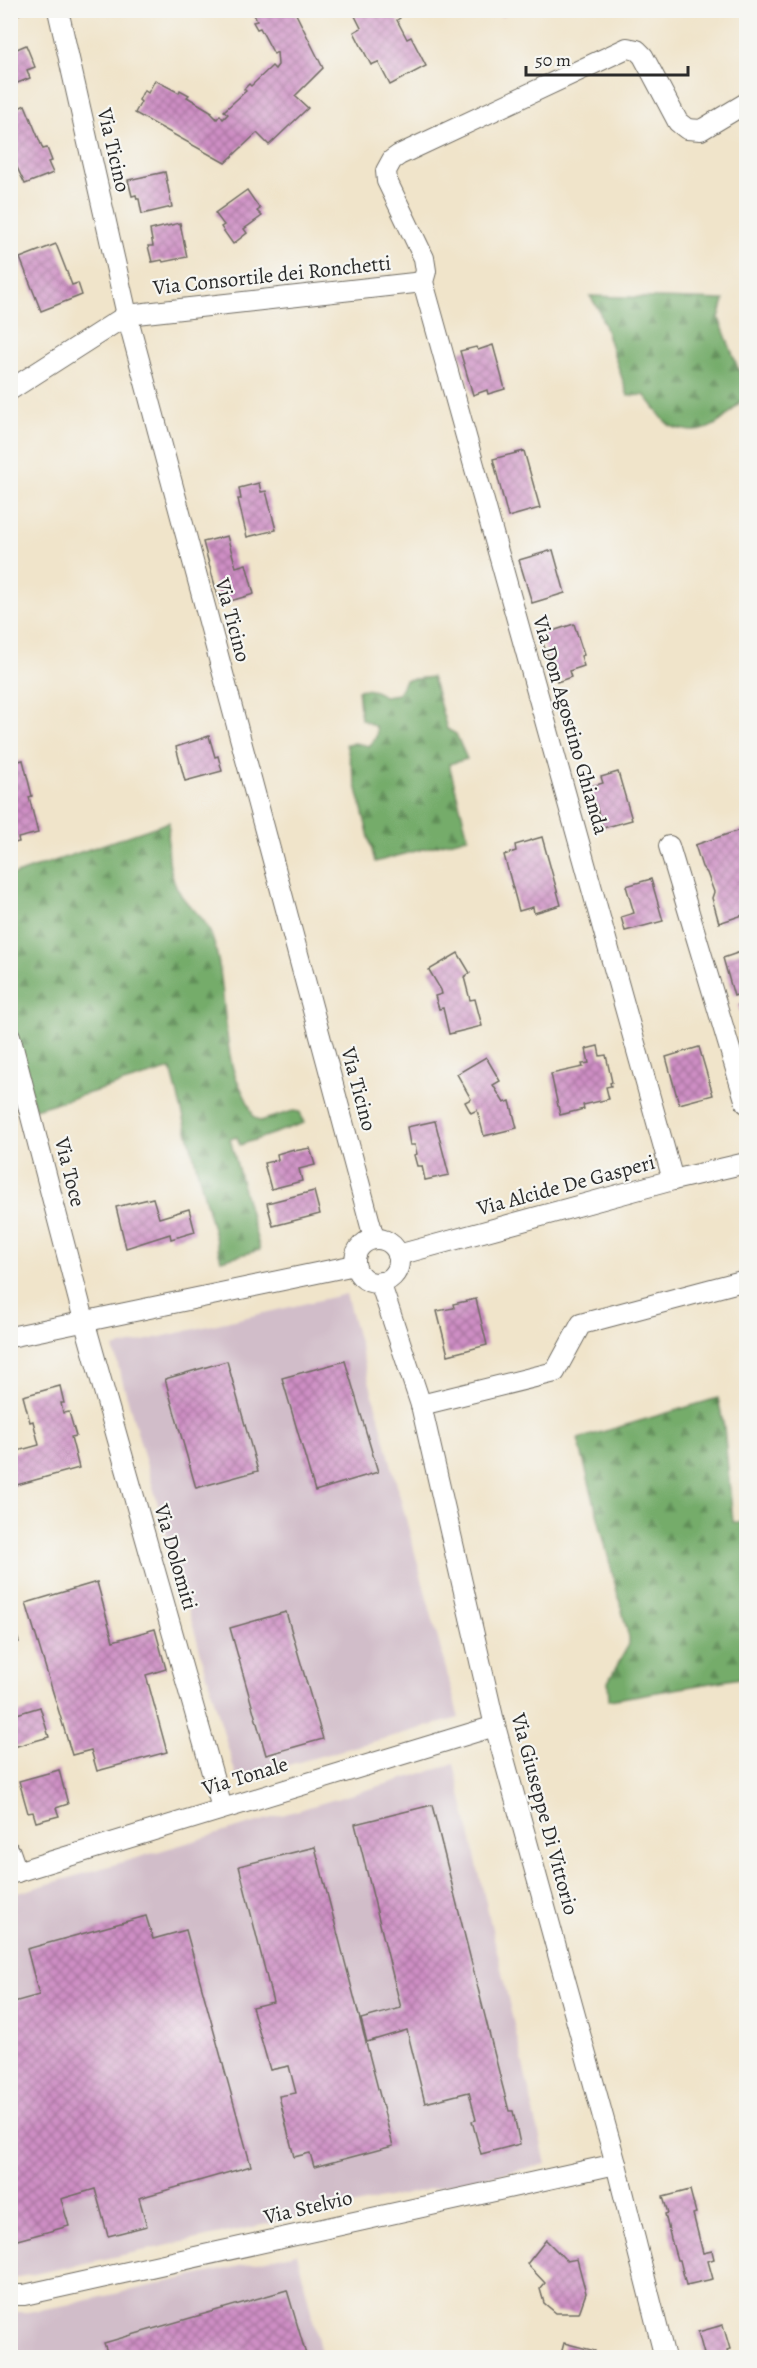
<svg xmlns="http://www.w3.org/2000/svg" width="757" height="2368" viewBox="0 0 757 2368" font-family="Alegreya,serif">
<style>
.industrial{fill:#d1bdc9}
.forest{fill:url(#forest-firs);stroke:#506c4a;stroke-width:1.5}
.building{fill:url(#building-cross-hatch)}
.lines{fill:none;stroke-linecap:round;stroke-linejoin:round}
.street-casing{stroke:#706c63;stroke-width:22}
.street{stroke:#fff;stroke-width:20}
.labels{text-anchor:middle;dominant-baseline:central;stroke-width:4.5;stroke-linejoin:round;paint-order:stroke}
.street-label{font-size:21px;fill:#2b2b2b;stroke:#f6f6f2}
</style>
<defs>
<pattern id="forest-firs" width="22" height="20" patternUnits="userSpaceOnUse" patternTransform="scale(1.5)"><rect width="22" height="20" fill="#74ac6a"/><path d="M5 1l3.5 6h-7zM16 11l3.5 6h-7z" fill="#5f8c57"/></pattern>
<pattern id="building-cross-hatch" width="8" height="8" patternUnits="userSpaceOnUse" patternTransform="scale(1.5)"><rect width="8" height="8" fill="#ce8ec4"/><path d="M0 0l8 8M0 8l8-8" fill="none" stroke="#a7749f"/></pattern>
</defs>
<rect width="100%" height="100%" fill="#f6f6f2"/>
<filter id="ink" filterUnits="userSpaceOnUse"><feTurbulence type="fractalNoise" baseFrequency=".0167" numOctaves="2"/><feDisplacementMap in="SourceGraphic" scale="12" xChannelSelector="R" yChannelSelector="G"/><feConvolveMatrix kernelMatrix="1 2 1 2 8 2 1 2 1" color-interpolation-filters="sRGB"/></filter>
<filter id="wash" filterUnits="userSpaceOnUse"><feTurbulence type="fractalNoise" baseFrequency=".008" numOctaves="4" result="noise"/><feDisplacementMap in="SourceGraphic" scale="24" xChannelSelector="R" yChannelSelector="G"/><feGaussianBlur stdDeviation="1.35" result="paint"/><feColorMatrix in="noise" values="0 0 0 0 0 0 0 0 0 0 0 0 0 0 0 0 0 1.4 0 .05"/><feComposite in="paint" operator="in"/></filter>
<g filter="url(#wash)">
<rect width="100%" height="100%" fill="#f0e4ca"/>
<g class="industrial">
<polygon points="346,1294 459,1718 237,1779 113,1348"/>
<polygon points="454,1764 546,2164 11,2279 11,1895"/>
<polygon points="297,2253 322,2357 11,2357 10,2312 28,2312 66,2305"/>
</g>
<g class="forest">
<path d="M590,296L724,300L719,318L741,376L746,383V395C731,413 712,436 685,430C680,429 672,428 668,424C659,416 653,404 644,395L628,396L599,310Z"/>
<path d="M432,677L447,729L456,734L467,759L449,764L468,837L375,862L346,744L355,743L369,746C375,740 378,736 376,727L361,719L358,690C368,688 376,690 384,696L398,694L405,680Z"/>
<path d="M169,822C167,851 167,882 188,904C199,915 207,922 212,937C226,978 222,1023 232,1065C236,1084 248,1098 253,1116L260,1121L293,1111L300,1112L304,1123L240,1145L237,1137L230,1139L260,1250L221,1260L171,1069L35,1109L11,1021L10,876Z"/>
<polygon points="718,1398 724,1427 733,1522 746,1522 746,1677 609,1700 608,1682 629,1644 629,1638 578,1439"/>
</g>
<g id="blocks">
<g class="building">
<polygon points="10,10 28,10 28,11 10,17"/>
<polygon points="252,10 294,10 323,68 295,96 308,108 269,145 257,133 225,163 135,113 141,102 139,100 144,90 148,93 155,80 179,93 180,90 189,95 187,97 212,112 211,113 217,119 220,115 223,119 228,114 224,111 246,91 244,89 249,84 251,86 272,66 275,69 278,65 277,52 274,54 260,28 257,29 253,22 257,21"/>
<polygon points="352,10 397,10 400,18 397,20 407,39 411,37 426,66 390,85 378,62 371,65 354,32 361,28"/>
<polygon points="499,10 514,10 502,17"/>
<polygon points="15,45 17,49 26,45 35,67 27,70 30,78 10,86 10,46"/>
<polygon points="25,105 43,149 47,148 52,161 48,162 53,173 25,184 10,153 10,112"/>
<polygon points="165,172 172,207 142,214 139,199 137,199 136,195 132,196 128,180"/>
<polygon points="247,190 260,209 257,211 262,216 244,229 247,233 233,244 221,227 224,225 215,213"/>
<polygon points="180,223 187,257 163,262 162,260 152,262 148,246 153,246 150,230"/>
<polygon points="56,244 72,285 78,283 82,295 41,311 20,258"/>
<polygon points="493,345 505,389 488,394 487,390 473,395 460,351 476,347 478,350"/>
<polygon points="524,451 540,508 508,517 493,459"/>
<polygon points="259,483 261,492 266,491 276,530 247,537 238,499 241,499 239,488"/>
<polygon points="227,536 236,567 246,564 254,594 220,604 203,542"/>
<polygon points="553,550 565,593 532,603 519,560"/>
<polygon points="574,624 584,655 581,656 584,666 569,671 571,677 557,682 540,635"/>
<polygon points="209,736 215,757 218,756 222,771 185,781 176,747"/>
<polygon points="23,760 32,796 29,797 38,833 18,838 19,842 10,844 10,763"/>
<polygon points="618,772 632,820 603,828 596,805 592,807 586,788 603,783 601,777"/>
<polygon points="743,829 746,839 746,914 719,923 712,898 714,892 707,873 702,867 695,845"/>
<polygon points="542,837 561,905 534,913 533,907 519,911 504,855 516,851 515,845"/>
<polygon points="651,879 663,921 625,931 621,917 634,913 626,886"/>
<polygon points="746,950 746,1031 738,1005 745,1002 742,993 734,996 723,958"/>
<polygon points="458,953 470,973 464,977 470,1000 475,999 482,1026 449,1034 443,1008 439,1009 435,996 442,994 441,990 429,970"/>
<polygon points="598,1046 600,1056 606,1055 612,1082 610,1083 611,1086 606,1087 609,1099 583,1105 584,1109 560,1115 551,1074 583,1067 582,1064 589,1063 586,1049"/>
<polygon points="699,1047 713,1095 679,1104 666,1057"/>
<polygon points="486,1057 500,1081 493,1085 504,1103 510,1101 517,1128 484,1136 477,1110 471,1113 465,1102 471,1099 457,1074"/>
<polygon points="435,1121 449,1175 425,1180 422,1166 417,1166 414,1155 417,1154 415,1145 410,1145 407,1127"/>
<polygon points="310,1148 315,1165 299,1169 302,1181 271,1189 264,1163 278,1160 277,1154 294,1149 294,1151"/>
<polygon points="314,1191 320,1214 273,1226 267,1203"/>
<polygon points="153,1198 159,1218 189,1209 195,1232 171,1239 170,1234 126,1248 116,1207"/>
<polygon points="476,1299 487,1345 448,1355 437,1311 454,1308 453,1304"/>
<polygon points="227,1361 258,1471 196,1488 165,1379"/>
<polygon points="345,1361 378,1472 315,1491 282,1378"/>
<polygon points="60,1386 64,1403 61,1403 63,1413 69,1412 76,1436 71,1437 79,1468 13,1486 10,1453 39,1445 33,1421 30,1422 23,1396"/>
<polygon points="97,1582 113,1641 155,1629 166,1669 146,1675 167,1752 97,1771 91,1750 72,1755 26,1603"/>
<polygon points="286,1612 323,1739 266,1755 230,1628"/>
<polygon points="10,1615 19,1642 10,1645"/>
<polygon points="40,1707 49,1737 10,1748 10,1716"/>
<polygon points="59,1770 68,1804 56,1808 59,1816 36,1822 33,1812 28,1813 19,1781"/>
<polygon points="432,1805 502,2084 509,2111 513,2111 520,2144 481,2154 472,2121 476,2120 469,2092 425,2103 407,2030 367,2042 361,2019 401,2008 355,1824"/>
<polygon points="315,1847 393,2146 314,2167 310,2153 294,2157 279,2096 296,2093 289,2066 270,2070 252,2007 273,2002 239,1866"/>
<polygon points="146,1916 153,1939 186,1930 251,2166 139,2198 147,2226 108,2236 95,2189 61,2199 69,2226 10,2242 10,2003 39,1995 27,1949"/>
<polygon points="690,2190 696,2213 693,2214 703,2253 712,2251 714,2259 708,2261 713,2279 686,2285 680,2260 677,2260 671,2239 665,2214 668,2213 663,2197"/>
<polygon points="546,2240 567,2261 577,2259 586,2293 579,2313 556,2313 544,2303 540,2289 545,2283 527,2264"/>
<polygon points="287,2290 307,2358 109,2358 104,2343"/>
<polygon points="723,2325 730,2349 727,2350 729,2358 705,2358 698,2332"/>
<polygon points="564,2343 595,2351 593,2358 560,2358"/>
</g>
</g>
</g>
<g filter="url(#ink)">
<use href="#blocks" fill-opacity="0" stroke="#706c63" stroke-width="1.5"/>
<g class="lines">
<defs>
<g id="street">
<polyline points="58,10 127,315 374,1238"/>
<polyline points="10,390 127,315 423,282"/>
<polyline points="669,846 746,1103"/>
<polyline points="10,1036 84,1320 222,1808"/>
<polyline points="673,1180 423,282 426,271 424,258 387,181 386,171 392,160 399,155 627,48 637,50 643,56 678,122 687,129 701,130 746,103"/>
<circle cx="377" cy="1261" r="22"/>
<polyline points="398,1255 673,1180 746,1163"/>
<polyline points="380,1282 421,1405 495,1726 616,2164 665,2358"/>
<polyline points="10,1337 355,1265"/>
<polyline points="421,1405 555,1372 581,1324 746,1280"/>
<polyline points="10,1852 17,1872"/>
<polyline points="10,1874 495,1726"/>
<polyline points="10,2295 24,2295 616,2164"/>
</g>
</defs>
<use href="#street" class="street-casing"/>
<use href="#street" class="street"/>
</g>
</g>
<g class="labels">
<g class="street-label">
<text transform="translate(114 150) rotate(77)">Via Ticino</text>
<text transform="translate(272 275) rotate(-6)">Via Consortile dei Ronchetti</text>
<text transform="translate(233 620) rotate(75)">Via Ticino</text>
<text transform="translate(571 725) rotate(74)">Via Don Agostino Ghianda</text>
<text transform="translate(359 1089) rotate(75)">Via Ticino</text>
<text transform="translate(70 1172) rotate(76)">Via Toce</text>
<text transform="translate(566 1185) rotate(-15)">Via Alcide De Gasperi</text>
<text transform="translate(176 1557) rotate(74)">Via Dolomiti</text>
<text transform="translate(245 1776) rotate(-17)">Via Tonale</text>
<text transform="translate(545 1814) rotate(75)">Via Giuseppe Di Vittorio</text>
<text transform="translate(308 2207) rotate(-13)">Via Stelvio</text>
</g>
</g>
<rect width="757" height="2368" fill="none" stroke="#f6f6f2" stroke-width="36"/>
<path d="M526 66v9h162v-9" fill="none" stroke="#2b2b2b" stroke-width="3"/>
<text x="535" y="66" font-size="18" fill="#2b2b2b" stroke="#f6f6f2" stroke-width="4.5" paint-order="stroke">50 m</text>
</svg>
